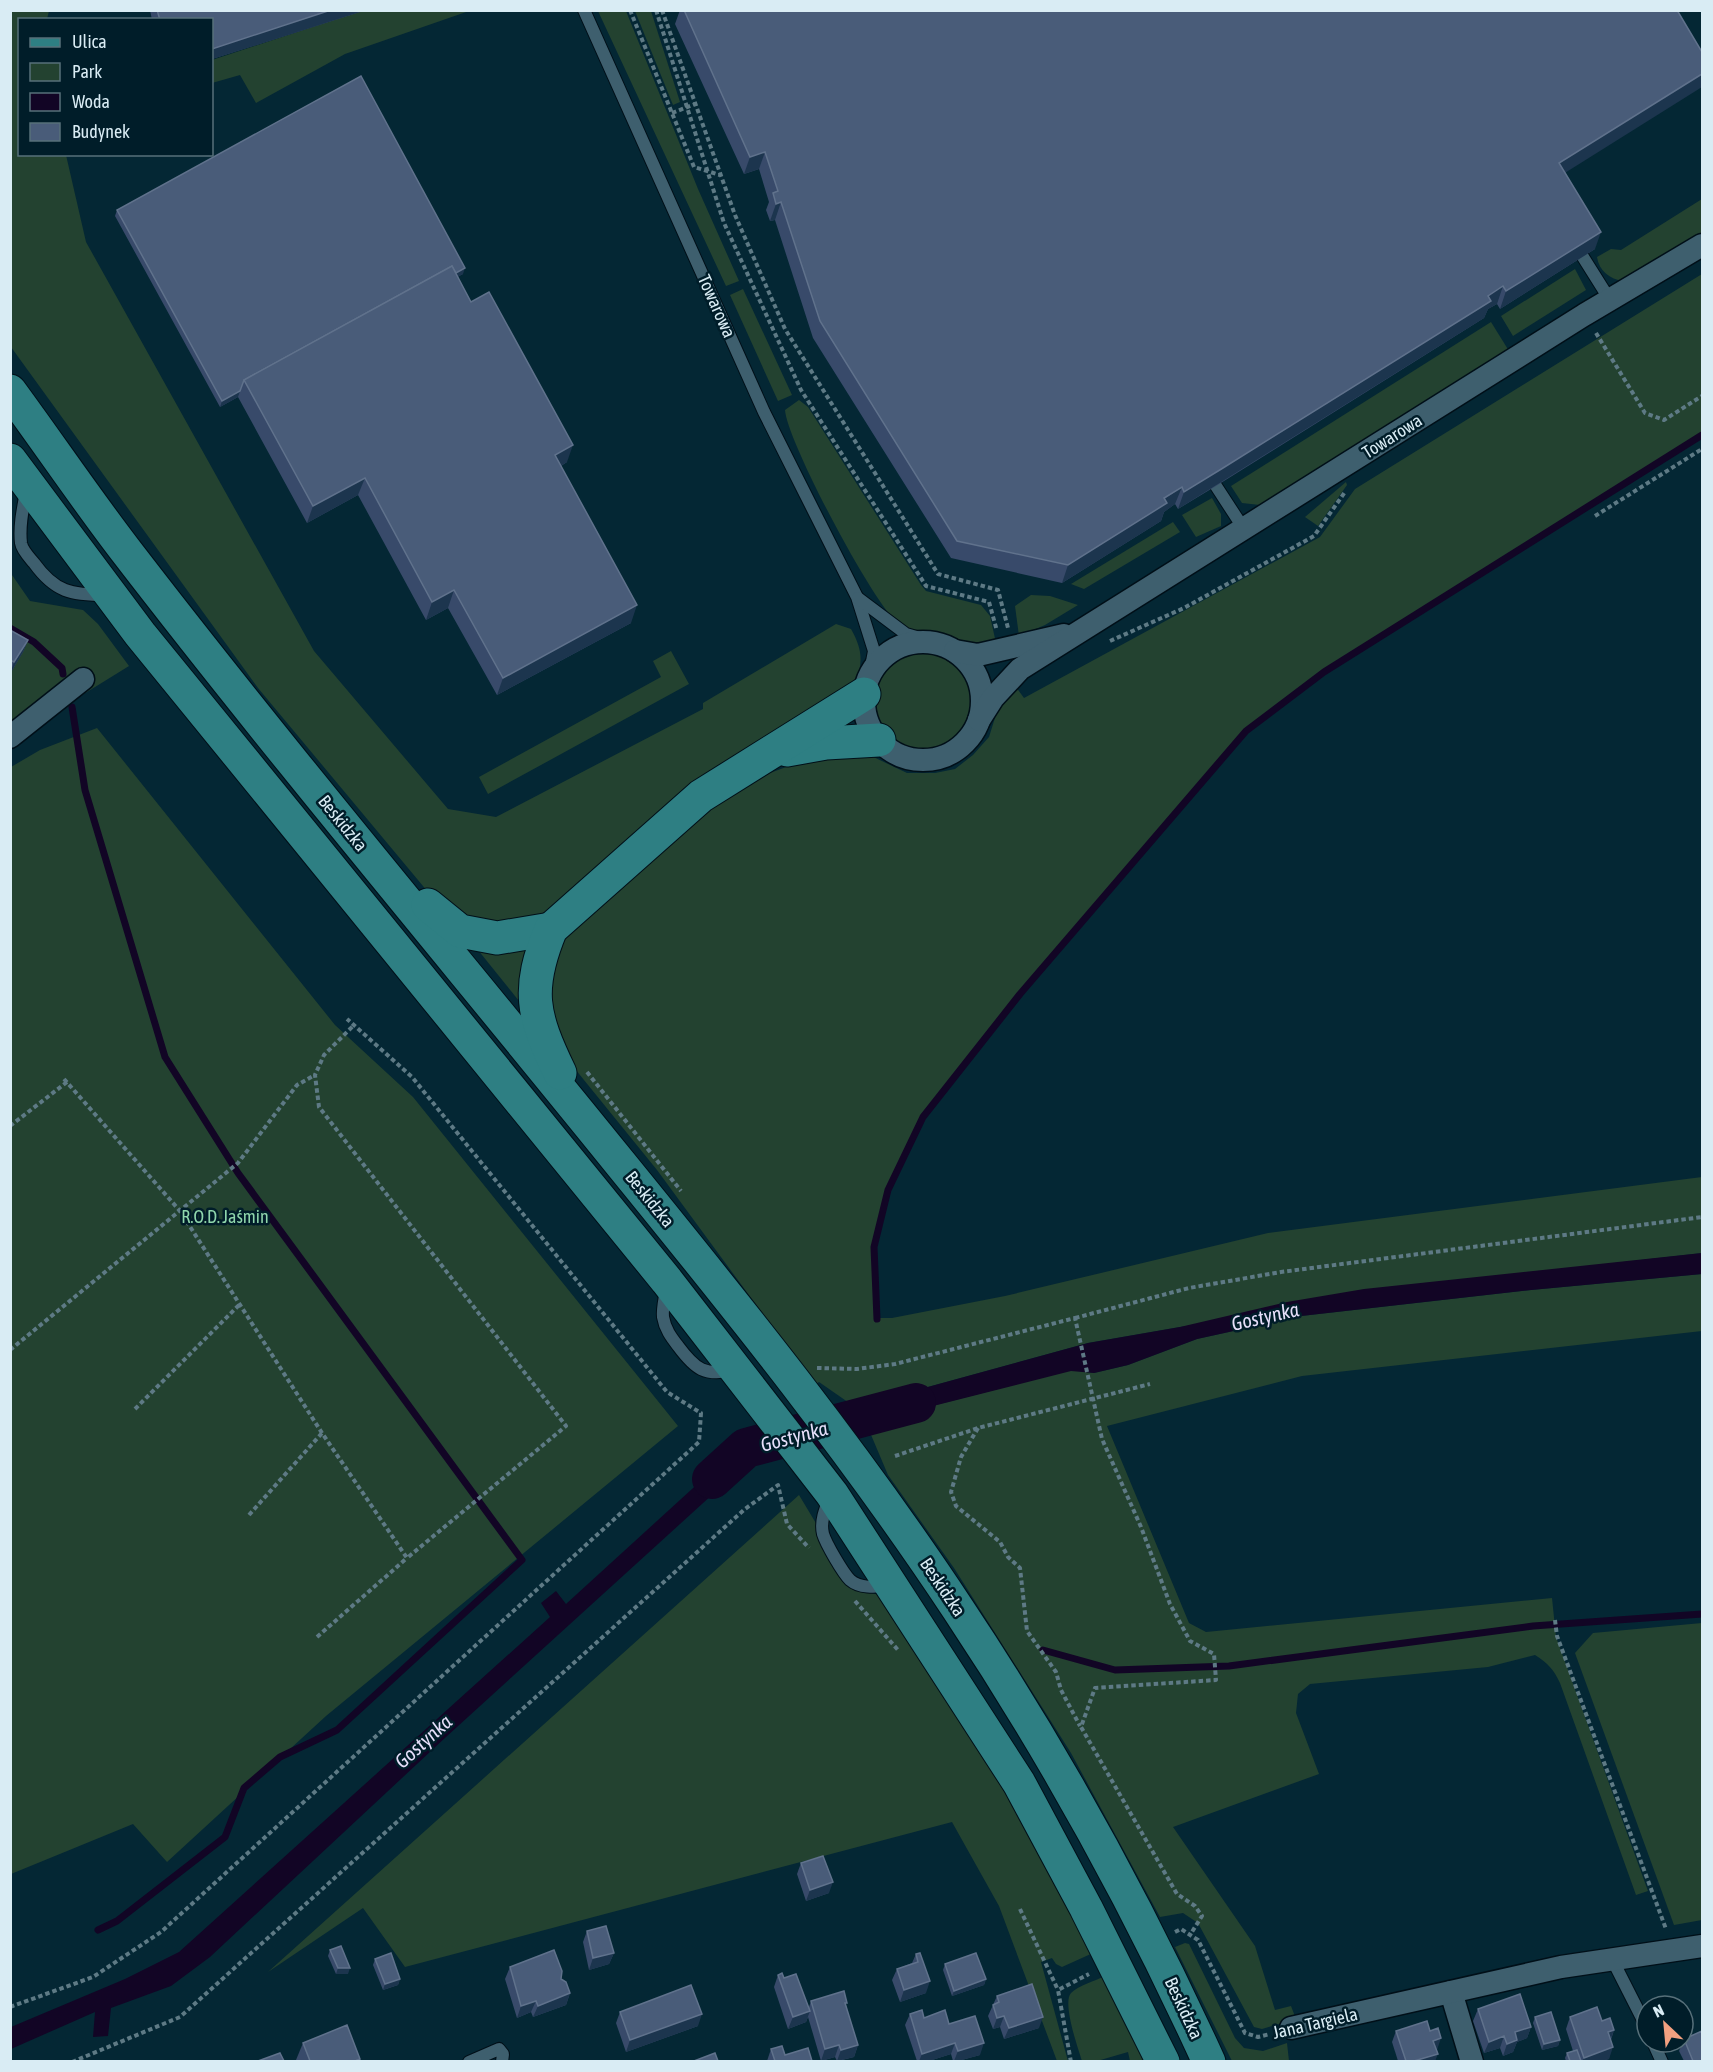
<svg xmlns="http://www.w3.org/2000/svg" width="1713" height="2072" viewBox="0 0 1713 2072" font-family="'Asap Condensed',sans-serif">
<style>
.green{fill:#234230}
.water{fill:#120525}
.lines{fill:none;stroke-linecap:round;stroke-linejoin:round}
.stream{stroke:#120525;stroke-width:7}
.river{stroke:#120525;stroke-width:40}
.service-casing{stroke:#000f18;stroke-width:14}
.minor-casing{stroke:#000f18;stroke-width:25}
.primary-casing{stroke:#000f18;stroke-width:35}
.path{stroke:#5e7a85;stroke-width:4;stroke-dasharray:4.5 3;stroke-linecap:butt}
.service{stroke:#3e5f6e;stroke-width:12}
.minor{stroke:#3e5f6e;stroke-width:22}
.primary{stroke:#2e7f83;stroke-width:33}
.wall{fill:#384a6a}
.shaded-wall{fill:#1c354e}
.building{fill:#495c79;stroke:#60728c;stroke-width:1.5}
.labels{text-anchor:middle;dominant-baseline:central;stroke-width:5;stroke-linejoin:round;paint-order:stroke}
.street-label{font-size:18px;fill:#d9ecf4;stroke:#001d29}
.park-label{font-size:18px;fill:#8fd6ac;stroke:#001d29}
.water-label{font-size:20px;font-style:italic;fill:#e6dffa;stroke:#001d29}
</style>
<rect width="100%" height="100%" fill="#042734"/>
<g class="green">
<polygon points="364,10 469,11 345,54 256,103 240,75 212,83 212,60"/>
<path d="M10,11H49L47,19L20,20V154L66,155L86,242L314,651L448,809L496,817L703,709V703L836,624L851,629C863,650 863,663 855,685L541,920L489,930L428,892L258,688L11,347Z"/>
<polygon points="598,11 626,11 698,189 739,281 726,286"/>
<polygon points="635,11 651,11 680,102 673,105"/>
<path d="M1702,199V233L1623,281C1610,279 1599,271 1597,257L1611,249L1621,250Z"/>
<polygon points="1575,269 1586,290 1513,336 1501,316"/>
<polygon points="1702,274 1702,434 1324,672 1246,731 1071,935 923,1117 888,1190 874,1247 877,1318 892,1318 1005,1296 1268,1233 1702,1177 1702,1253 1545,1271 1180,1327 1088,1343 855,1407 819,1382 815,1385 657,1170 558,1048 544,980 559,943 688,820 753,774 770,773 813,757 863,752 907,773 935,773 955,769 973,755 989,737 999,705 1016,687 1024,698 1320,537 1355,489"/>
<polygon points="743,289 792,395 778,401 730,295"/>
<polygon points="1491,322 1509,351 1260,505 1242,503 1231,486"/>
<path d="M799,400L808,407L921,585L926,591L981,605L990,616L996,643C988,643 977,646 969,644C963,643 957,639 952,637C933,631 910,634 895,620C871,599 787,441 785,410Z"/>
<polygon points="1346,482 1347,485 1318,526 1305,517"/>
<polygon points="1212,498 1221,514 1221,526 1196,537 1182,515"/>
<polygon points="1173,522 1180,532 1084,589 1071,584"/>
<polygon points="10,557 12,575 30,601 83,610 98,624 129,666 11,739"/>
<polygon points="1031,595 1050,596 1078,605 1045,625 1019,636 1015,606"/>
<polygon points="671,651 689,684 488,794 479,777 661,677 653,661"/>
<circle cx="924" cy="702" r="50"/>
<polygon points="97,728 335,1025 413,1097 678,1426 326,1716 167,1862 133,1824 11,1874 11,767 40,750"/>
<polygon points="538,943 523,1006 478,950"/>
<path d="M1702,1274V1331L1302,1376L1107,1426L1189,1623L1206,1632L1552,1598L1556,1637L1648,1891L1636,1895L1560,1683C1554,1670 1548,1663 1535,1655L1488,1667L1310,1684L1298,1694L1296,1713L1319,1774L1173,1827L1255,1946L1275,2010L1291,2006L1296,2019L1262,2029L1254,2027L1198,1923L1183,1913L1160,1917L1071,1753L954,1568L888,1475L866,1423L1071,1370L1094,1373L1128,1365L1197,1339L1301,1316L1531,1290Z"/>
<polygon points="799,1495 855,1588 879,1595 965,1724 1047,1866 1093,1953 1062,1967 1056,1964 1052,1958 1041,1962 1068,2061 1057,2061 999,1906 952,1822 405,1967 363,1908 268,1972"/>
<polygon points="1702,1623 1702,1920 1674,1925 1575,1653 1593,1633"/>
<polygon points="1185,1943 1189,1944 1235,2038 1244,2048 1263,2051 1287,2043 1289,2061 1232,2061 1175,1947"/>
<path d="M1105,1976L1150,2061H1130L1128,2052L1097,2061H1082C1078,2048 1062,2003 1071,1993C1079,1985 1095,1981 1105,1976Z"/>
</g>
<g class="water">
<polygon points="1702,1253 1702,1274 1531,1290 1301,1316 1197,1339 1128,1365 1094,1373 1071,1371 866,1423 855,1407 1088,1343 1180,1327 1287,1302 1364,1289"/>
<polygon points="749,1437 758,1453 446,1737 210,1957 171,1986 111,2008 108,2036 93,2037 95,2012 11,2049 11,2027 125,1979 179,1952 550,1617 541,1603 556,1591 566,1604"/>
</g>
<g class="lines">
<g class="stream">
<polyline points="10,628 34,642 62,668 63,674"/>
<polyline points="72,707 85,790 165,1057 238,1173 522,1560 337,1730 280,1757 244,1788 225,1837 117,1921 98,1930"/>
<polyline points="877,1319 874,1247 888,1190 923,1117 1020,994 1246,731 1324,672 1702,435"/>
<polyline points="1043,1650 1115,1670 1229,1666 1533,1626 1702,1614"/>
</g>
<polyline class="river" points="712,1479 746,1448 916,1403"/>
<defs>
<g id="service">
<polyline points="584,10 764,412 857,597 874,651 870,672"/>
<polyline points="1583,257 1610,300"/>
<polyline points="1216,486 1244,529"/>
<path d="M26,492C23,508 19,526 21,543C22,550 29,557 34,563C55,592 71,595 106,595"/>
<polyline points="858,598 906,634 937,643"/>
<path d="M666,1289C665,1298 662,1308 663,1317C665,1329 671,1337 678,1346C695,1369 705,1377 734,1370"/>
<path d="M830,1497C825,1509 820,1522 823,1534C826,1544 843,1573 850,1580C859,1588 876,1588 886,1585"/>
<polyline points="1612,1959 1647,2028"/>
<polyline points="1653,2042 1662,2062"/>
<polyline points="469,2062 499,2049 503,2054 502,2062"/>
</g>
<g id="minor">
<circle cx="923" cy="701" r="59"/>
<polyline points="955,651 978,655 1064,635"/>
<polyline points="979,720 993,698 1020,669 1584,315 1702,245"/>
<polyline points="10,737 83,679"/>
<polyline points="1451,1992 1472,2062"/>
<polyline points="1291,2028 1561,1967 1702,1946"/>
</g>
<g id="primary">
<path d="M10,391C49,444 86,499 126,551C286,759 455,959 620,1163C738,1308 855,1453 958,1609C1054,1753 1137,1904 1209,2062"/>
<polyline points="10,460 140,634 667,1281 832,1494 1019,1783 1086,1908 1163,2062"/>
<polyline points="787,750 826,743 879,740"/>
<polyline points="428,905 460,931 497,938 551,929"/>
<path d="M560,1073C532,1015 526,989 551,929L701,796L864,694"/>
</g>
</defs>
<use href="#service" class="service-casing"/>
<use href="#minor" class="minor-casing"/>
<use href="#primary" class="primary-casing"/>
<g class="path">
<polyline points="630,10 694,167 720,175"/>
<polyline points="656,10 724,223 801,390 926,586 989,602 997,631"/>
<polyline points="662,10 735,215 785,329 938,574 998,590 1008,628"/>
<polyline points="672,113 695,104"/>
<polyline points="1596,333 1645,413 1664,420 1702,396"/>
<polyline points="1595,516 1702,449"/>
<polyline points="1110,641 1184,608 1314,536 1345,492"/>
<polyline points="587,1072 681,1191"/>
<polyline points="64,1079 180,1211 322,1433 407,1558 566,1426 319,1107 315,1075 324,1055 354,1025"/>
<polyline points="10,1126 67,1082"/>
<polyline points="1075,1318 1189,1288 1281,1272 1702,1217"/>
<polyline points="10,1350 238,1163 297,1085 315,1075"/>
<polyline points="817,1368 857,1369 895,1364 1075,1318 1102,1439 1141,1527 1170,1604 1190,1641 1214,1654 1216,1680 1095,1688 1081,1727 1177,1894 1195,1906 1202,1916 1190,1935"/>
<polyline points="135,1409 240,1304"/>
<polyline points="978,1428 961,1457 951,1492 956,1506 1000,1542 1008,1557 1020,1568 1027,1631 1056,1672 1061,1690 1080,1726"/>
<polyline points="895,1456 978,1428 1150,1384"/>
<polyline points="249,1515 322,1433"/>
<polyline points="855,1601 898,1650"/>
<polyline points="1555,1620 1557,1636 1666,1929"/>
<polyline points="317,1637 407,1558"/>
<polyline points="1020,1909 1058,1990"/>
<polyline points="1175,1932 1181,1929 1198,1940 1245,2033 1258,2037 1270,2034"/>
<polyline points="10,2007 93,1977 161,1932 699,1442 701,1413 667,1392 412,1077 347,1019"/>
<polyline points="72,2062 180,2017 745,1509 778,1485 787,1524 809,1548"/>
<polyline points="1071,2062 1058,1990 1089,1974"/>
</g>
<use href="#service" class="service"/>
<use href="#minor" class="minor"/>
<use href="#primary" class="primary"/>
</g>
<g class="wall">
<polygon points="150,10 360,10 360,12 212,59 212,20 152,20"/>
<polygon points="680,10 1677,10 1565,173 1595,249 1500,309 1497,304 1488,309 1484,318 1216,486 1178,509 1175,504 1164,512 1161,521 1062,583 951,558 813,338 775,220 770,221 766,210 769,202 759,169 744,174 675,24"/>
<polygon points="117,210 463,274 457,277 471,302 567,462 561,466 631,623 497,695 448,608 426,620 358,495 307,523 238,397 220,407 115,216"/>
<polygon points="10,630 28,640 23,652 10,674"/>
<polygon points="801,1863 829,1893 806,1901 797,1874"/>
<polygon points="587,1931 614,1953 609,1964 589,1970 583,1942"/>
<polygon points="330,1950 348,1974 336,1974 328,1956"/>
<polygon points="920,1953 926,1993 900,2002 892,1980 897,1969 912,1963 916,1954"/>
<polygon points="375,1959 400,1979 398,1985 383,1990 373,1965"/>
<polygon points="945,1964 986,1979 984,1985 952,1996 943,1970"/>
<polygon points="510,1967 561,1979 570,1993 566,2005 533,2017 531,2012 517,2018 505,1979"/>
<polygon points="778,1975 784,1978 809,2007 811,2001 846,2007 858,2045 854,2057 838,2061 837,2061 835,2057 821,2061 808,2017 806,2022 788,2029 774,1987"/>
<polygon points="997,1996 1039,2028 1004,2039 1000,2027 993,2029 988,2016"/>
<polygon points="1478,2009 1531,2027 1527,2038 1517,2042 1513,2052 1503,2056 1500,2048 1484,2053 1473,2021"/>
<polygon points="620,2012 698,2026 626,2052 616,2023"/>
<polygon points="910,2014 949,2024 980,2055 958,2061 953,2061 951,2054 929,2061 917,2061 905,2025"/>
<polygon points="1535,2017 1560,2040 1558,2046 1542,2050 1533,2023"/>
<polygon points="1570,2017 1602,2021 1614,2030 1611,2040 1609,2059 1601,2061 1566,2061 1565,2058 1567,2053 1573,2051 1566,2029"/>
<polygon points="1396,2031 1437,2050 1435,2061 1398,2061 1392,2042"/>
<polygon points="1684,2039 1702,2061 1684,2061 1679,2051"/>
<polygon points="303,2043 360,2059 360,2061 297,2061 296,2060"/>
<polygon points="771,2049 785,2055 812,2061 767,2061"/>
</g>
<g class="shaded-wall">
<polygon points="331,10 360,10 360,12 212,59 212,49"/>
<polygon points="1702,74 1702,87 1552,181 1559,163"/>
<polygon points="765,152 759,169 744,174 750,157"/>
<polygon points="781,202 775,220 770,221 776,204"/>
<polygon points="1601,232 1595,249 1500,309 1506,291"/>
<polygon points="465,268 463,274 250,390"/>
<polygon points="1503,286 1497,304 1488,309 1484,318 1178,509 1184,492"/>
<polygon points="240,391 238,397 220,407 222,401"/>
<polygon points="573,445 567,462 549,473 555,455"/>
<polygon points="365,478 358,495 307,523 313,506"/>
<polygon points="1182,487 1175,504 1164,512 1161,521 1062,583 1068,565"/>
<polygon points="454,590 448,608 426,620 432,602"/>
<polygon points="637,605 631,623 497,695 503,678"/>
<polygon points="28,640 23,652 10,674 14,662"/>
<polygon points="833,1882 829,1893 806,1901 810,1890"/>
<polygon points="614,1953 609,1964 589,1970 593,1958"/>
<polygon points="338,1968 350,1968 348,1974 336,1974"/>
<polygon points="400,1979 398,1985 383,1990 385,1984"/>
<polygon points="986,1979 984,1985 952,1996 954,1991"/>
<polygon points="930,1981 926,1993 900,2002 904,1990"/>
<polygon points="570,1993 566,2005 533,2017 538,2006"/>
<polygon points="536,2001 531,2012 517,2018 521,2006"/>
<polygon points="810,2011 806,2022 788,2029 793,2017"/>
<polygon points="702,2014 698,2026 626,2052 630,2040"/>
<polygon points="1004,2016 1000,2027 993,2029 997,2018"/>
<polygon points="1043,2017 1039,2028 1004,2039 1009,2028"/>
<polygon points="1531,2027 1527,2038 1517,2042 1513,2052 1503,2056 1507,2044 1515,2032"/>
<polygon points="1614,2030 1610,2041 1608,2032"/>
<polygon points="1504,2036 1500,2048 1484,2053 1489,2042"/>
<polygon points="1441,2038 1437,2050 1429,2052 1433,2041"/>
<polygon points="1560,2040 1558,2046 1542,2050 1544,2044"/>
<polygon points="955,2043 951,2054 929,2061 919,2061 922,2054"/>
<polygon points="984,2043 980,2055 958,2061 954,2061 958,2051"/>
<polygon points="839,2045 835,2057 821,2061 825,2049"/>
<polygon points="858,2045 854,2057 837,2061 841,2050"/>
<polygon points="1613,2047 1609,2059 1601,2061 1582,2061 1584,2058"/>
<polygon points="1438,2054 1435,2061 1414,2061"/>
</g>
<g class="building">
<polygon points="157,10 331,10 212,49 212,20 160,20"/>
<polygon points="684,10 1677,10 1702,52 1702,74 1559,163 1601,232 1506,291 1503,286 1488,296 1491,301 1223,468 1184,492 1182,487 1164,498 1167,503 1068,565 957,541 820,321 781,202 776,204 773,193 778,191 765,152 750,157"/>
<polygon points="361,76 465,268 456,273 452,266 244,380 240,391 222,401 117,210"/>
<polygon points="452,266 471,302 489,292 573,445 555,455 637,605 503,678 454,590 432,602 365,478 313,506 244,380"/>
<polygon points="10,630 28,640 14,662 10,660"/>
<polygon points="823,1856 833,1882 810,1890 801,1863"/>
<polygon points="606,1926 614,1953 593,1958 587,1931"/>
<polygon points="341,1946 350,1968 338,1968 330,1950"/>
<polygon points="554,1950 562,1971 561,1979 566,1982 570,1993 538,2006 536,2001 521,2006 510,1967"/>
<polygon points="391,1953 400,1979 385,1984 375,1959"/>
<polygon points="920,1953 930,1981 904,1990 897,1969 918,1962 916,1954"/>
<polygon points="976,1953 986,1979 954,1991 945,1964"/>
<polygon points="782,1973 784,1978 796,1974 810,2011 793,2017 778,1975"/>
<polygon points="1032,1984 1043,2017 1009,2028 1004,2016 997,2018 993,2005 999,2002 997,1996"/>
<polygon points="691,1985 702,2014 630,2040 620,2012"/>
<polygon points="844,1991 847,2003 845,2003 858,2045 841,2050 839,2045 825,2049 811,2001"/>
<polygon points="1520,1994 1531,2027 1515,2032 1517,2040 1507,2044 1504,2036 1489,2042 1478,2009"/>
<polygon points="1597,2007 1602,2021 1610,2018 1614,2030 1608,2032 1613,2047 1584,2058 1570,2017"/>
<polygon points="922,2010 924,2018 945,2010 949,2024 975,2016 984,2043 958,2051 955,2043 922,2054 910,2014"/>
<polygon points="1551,2012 1560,2040 1544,2044 1535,2017"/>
<polygon points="1427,2021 1430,2031 1438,2028 1441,2038 1433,2041 1438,2054 1414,2061 1406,2061 1396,2031"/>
<polygon points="347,2025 360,2059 355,2061 310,2061 303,2043"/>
<polygon points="1702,2031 1702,2061 1693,2061 1684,2039"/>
<polygon points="782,2046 785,2055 808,2048 812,2061 775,2061 771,2049"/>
<polygon points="1577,2050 1581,2061 1570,2061 1567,2053"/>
<polygon points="280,2053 284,2061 258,2061"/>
<polygon points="715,2053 718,2061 694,2061"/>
</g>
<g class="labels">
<g class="street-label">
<text transform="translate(717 306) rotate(66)">Towarowa</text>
<text transform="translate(1392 436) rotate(-32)">Towarowa</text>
<text transform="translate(343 823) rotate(51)">Beskidzka</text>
<text transform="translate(650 1199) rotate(51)">Beskidzka</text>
<text transform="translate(943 1587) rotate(56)">Beskidzka</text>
<text transform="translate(1184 2008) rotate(65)">Beskidzka</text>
<text transform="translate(1315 2023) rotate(-13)">Jana Targiela</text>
</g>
<g class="park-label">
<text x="225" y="1216">R.O.D. Jaśmin</text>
</g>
<g class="water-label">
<text transform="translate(1265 1316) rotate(-13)">Gostynka</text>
<text transform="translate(794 1436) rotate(-15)">Gostynka</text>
<text transform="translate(423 1741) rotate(-42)">Gostynka</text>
</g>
</g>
<rect width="1713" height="2072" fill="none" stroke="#d9ecf4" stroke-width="24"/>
<rect x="18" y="18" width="195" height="138" fill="#001d29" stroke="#57707a" stroke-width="1.5"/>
<rect x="30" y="38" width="30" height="9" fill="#2e7f83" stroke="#57707a" stroke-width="1.5"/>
<text x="72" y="48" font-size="18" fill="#d9ecf4">Ulica</text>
<rect x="30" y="63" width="30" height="18" fill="#234230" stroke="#57707a" stroke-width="1.5"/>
<text x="72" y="78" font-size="18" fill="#d9ecf4">Park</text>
<rect x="30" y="93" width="30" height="18" fill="#120525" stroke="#57707a" stroke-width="1.5"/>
<text x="72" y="108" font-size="18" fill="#d9ecf4">Woda</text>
<rect x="30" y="123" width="30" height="18" fill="#495c79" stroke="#57707a" stroke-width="1.5"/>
<text x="72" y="138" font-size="18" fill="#d9ecf4">Budynek</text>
<g transform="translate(1665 2024) rotate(334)"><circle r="28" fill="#001d29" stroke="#57707a" stroke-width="1.5"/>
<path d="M0-4.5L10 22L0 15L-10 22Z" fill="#f2a080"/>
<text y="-9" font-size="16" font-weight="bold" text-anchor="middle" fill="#d9ecf4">N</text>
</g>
</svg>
